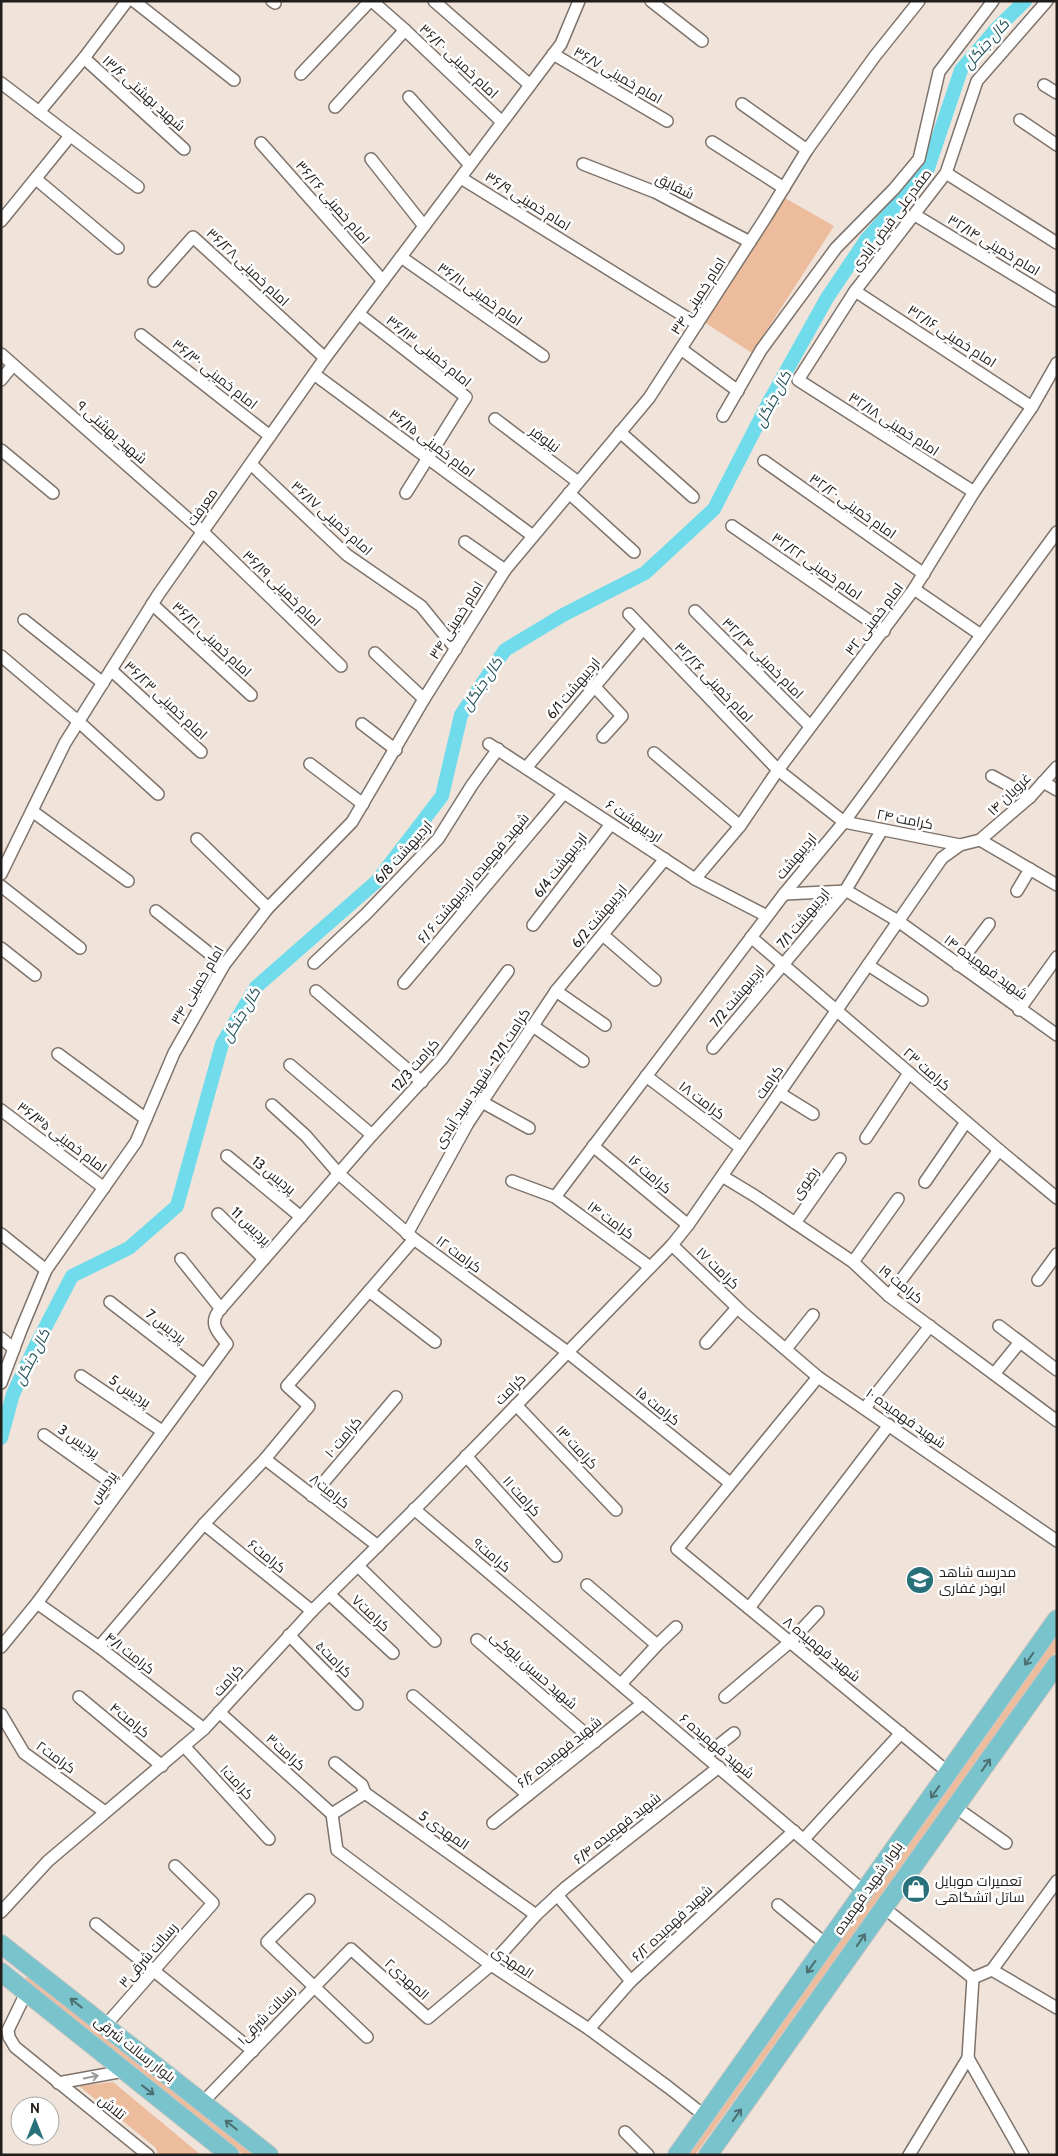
<svg xmlns="http://www.w3.org/2000/svg" width="1058" height="2156" viewBox="0 0 1058 2156" font-family="Cabin,Cairo,sans-serif">
<style>
.green{fill:#ecbc9c}
.lines{fill:none;stroke-linecap:round;stroke-linejoin:round}
.canal{stroke:#70dceb;stroke-width:14}
.minor-casing{stroke:#7e736b;stroke-width:14}
.primary-casing{stroke:#c5c4c3;stroke-width:20}
.minor{stroke:#fff;stroke-width:11}
.primary{stroke:#79c3cc;stroke-width:18}
.oneway{stroke:#4d7073}
.oneway2{stroke:#9b9998}
.labels{text-anchor:middle;dominant-baseline:central;stroke-width:5;stroke-linejoin:round;paint-order:stroke}
.street-label{font-size:14px;fill:#211d1a;stroke:#fff}
.poi-label{font-size:14px;fill:#211d1a;stroke:#fff;text-anchor:start}
.water-label{font-size:15px;font-style:italic;fill:#27565d;stroke:#fff}
</style>
<rect width="100%" height="100%" fill="#f0e3da"/>
<g class="green">
<polygon points="785,198 834,226 752,353 704,322"/>
<polygon points="1057,1636 1057,1650 695,2155 689,2155"/>
<polygon points="28,1975 253,2155 244,2155 24,1981"/>
<polygon points="113,2082 201,2155 159,2155 155,2147 79,2086"/>
</g>
<g class="lines">
<polyline class="canal" points="1,1438 13,1394 35,1347 72,1276 129,1248 177,1206 222,1044 256,987 377,881 442,796 461,715 505,650 563,615 645,573 714,509 769,402 827,298 866,240 927,171 961,70 997,28 1025,1"/>
<defs>
<g id="minor">
<polyline points="134,1 234,80"/>
<polyline points="272,1 275,3"/>
<polyline points="372,1 405,30"/>
<polyline points="434,1 530,85"/>
<polyline points="651,1 702,41"/>
<polyline points="553,54 667,121"/>
<polyline points="84,58 184,149"/>
<polyline points="301,74 370,1"/>
<polyline points="1,83 138,187"/>
<polyline points="1044,85 1057,93"/>
<polyline points="409,97 470,165"/>
<polyline points="742,104 807,150"/>
<polyline points="335,107 405,30 502,122"/>
<polyline points="39,112 84,58 127,1"/>
<polyline points="1020,120 1057,145"/>
<polyline points="712,142 784,188"/>
<polyline points="261,143 383,281"/>
<polyline points="371,159 424,226"/>
<polyline points="583,164 655,192 750,242"/>
<polyline points="946,173 1057,243"/>
<polyline points="461,178 697,324"/>
<polyline points="36,179 118,248"/>
<polyline points="915,215 1057,301"/>
<polyline points="1,221 70,136"/>
<polyline points="401,257 543,356"/>
<polyline points="154,281 193,237 325,358"/>
<polyline points="855,291 1032,407"/>
<polyline points="359,314 466,397 406,493"/>
<polyline points="141,335 270,436"/>
<polyline points="681,349 738,391"/>
<polyline points="1,354 203,532 341,666"/>
<polyline points="314,374 533,536"/>
<polyline points="1,380 13,365"/>
<polyline points="723,416 761,350 836,248 894,189 919,159 939,72 993,1"/>
<polyline points="495,419 578,482"/>
<polyline points="620,432 693,497"/>
<polyline points="1,450 53,493"/>
<polyline points="764,461 924,574"/>
<polyline points="251,464 347,555 421,606 456,649"/>
<polyline points="974,492 798,380 855,291 946,173 977,81 1047,1"/>
<polyline points="569,493 634,552"/>
<polyline points="732,526 884,631"/>
<polyline points="465,542 505,570"/>
<polyline points="914,589 981,635"/>
<polyline points="152,604 251,695"/>
<polyline points="695,611 810,726"/>
<polyline points="629,614 778,770 844,822 960,845"/>
<polyline points="24,620 103,683"/>
<polyline points="375,653 424,699"/>
<polyline points="1,656 79,722 158,794"/>
<polyline points="111,670 201,752"/>
<polyline points="594,686 622,716 603,737"/>
<polyline points="362,724 396,750"/>
<polyline points="489,744 695,879 767,916"/>
<polyline points="654,753 740,826"/>
<polyline points="310,764 363,804"/>
<polyline points="526,768 643,629"/>
<polyline points="992,776 1030,797"/>
<polyline points="1043,782 1057,790"/>
<polyline points="32,811 128,881"/>
<polyline points="197,839 268,908"/>
<polyline points="980,840 1057,885"/>
<polyline points="1,874 65,743 158,595 325,358 561,44 579,1"/>
<polyline points="695,879 740,826 778,770 914,589 974,492 1032,407 1057,363"/>
<polyline points="1,886 80,948"/>
<polyline points="1017,891 1030,869"/>
<polyline points="784,894 847,891 898,921 1057,1035"/>
<polyline points="156,911 224,965"/>
<polyline points="533,925 611,824"/>
<polyline points="603,935 655,980"/>
<polyline points="751,937 999,1150 1057,1198"/>
<polyline points="1,948 35,975"/>
<polyline points="314,963 366,914 438,839 472,785 498,749"/>
<polyline points="868,965 922,1000"/>
<polyline points="958,965 989,924"/>
<polyline points="404,983 564,793"/>
<polyline points="316,991 422,1082"/>
<polyline points="556,991 605,1025"/>
<polyline points="1019,1010 1057,957"/>
<polyline points="533,1026 583,1061"/>
<polyline points="713,1048 845,891 882,830"/>
<polyline points="58,1054 146,1119"/>
<polyline points="290,1065 372,1135"/>
<polyline points="646,1076 741,1148"/>
<polyline points="779,1093 813,1114"/>
<polyline points="482,1102 529,1128"/>
<polyline points="272,1105 306,1136 339,1174 414,1239 566,1351 730,1483"/>
<polyline points="1,1110 104,1188"/>
<polyline points="866,1138 909,1073"/>
<polyline points="593,1146 688,1225"/>
<polyline points="227,1156 301,1217"/>
<polyline points="722,1176 755,1196 853,1262 889,1296 1057,1421"/>
<polyline points="512,1181 555,1197 650,1267"/>
<polyline points="925,1182 966,1122"/>
<polyline points="555,1197 784,894 844,822 1057,532"/>
<polyline points="218,1214 264,1259"/>
<polyline points="795,1223 840,1159"/>
<polyline points="1,1234 46,1270"/>
<polyline points="407,1234 468,1123 556,991 665,859"/>
<polyline points="672,1245 743,1313 818,1377 1057,1541"/>
<polyline points="181,1259 221,1309"/>
<polyline points="853,1262 898,1199"/>
<polyline points="1038,1280 1057,1254"/>
<polyline points="369,1291 435,1342"/>
<polyline points="889,1296 999,1150"/>
<polyline points="110,1302 203,1374"/>
<polyline points="999,1326 1057,1370"/>
<polyline points="1,1338 14,1349"/>
<polyline points="706,1343 737,1308"/>
<polyline points="786,1349 813,1315"/>
<polyline points="994,1374 1020,1342"/>
<polyline points="81,1376 162,1431"/>
<polyline points="818,1377 677,1549 949,1773"/>
<polyline points="1,1383 21,1330 46,1270 136,1142 174,1053 224,965 268,908 352,822 424,699 505,570 649,398 766,217 807,150 875,56 919,1"/>
<polyline points="516,1405 616,1510"/>
<polyline points="865,1408 930,1326"/>
<polyline points="44,1435 120,1489"/>
<polyline points="466,1456 556,1556"/>
<polyline points="265,1459 378,1546"/>
<polyline points="312,1496 396,1397"/>
<polyline points="414,1509 865,1892"/>
<polyline points="204,1524 312,1611"/>
<polyline points="358,1566 435,1641"/>
<polyline points="587,1585 657,1645"/>
<polyline points="330,1595 393,1653"/>
<polyline points="37,1603 99,1647 204,1729"/>
<polyline points="749,1608 889,1425"/>
<polyline points="289,1635 357,1704"/>
<polyline points="477,1640 595,1742"/>
<path d="M1,1647L37,1603L227,1344C219,1333 209,1325 218,1312L372,1135L442,1059L508,971"/>
<polyline points="99,1647 204,1524 265,1459 309,1406 287,1386 414,1239"/>
<polyline points="621,1684 657,1645 676,1627"/>
<polyline points="413,1696 528,1795"/>
<polyline points="79,1697 162,1766"/>
<polyline points="725,1697 790,1642 818,1612"/>
<polyline points="219,1712 332,1814"/>
<polyline points="1,1714 24,1753 105,1812"/>
<polyline points="184,1746 269,1839"/>
<polyline points="705,1756 734,1733"/>
<polyline points="335,1763 362,1785 365,1793"/>
<polyline points="955,1807 1006,1843"/>
<polyline points="332,1814 337,1850 491,1965 589,2029 668,2087 705,2116"/>
<polyline points="332,1814 365,1793 536,1915"/>
<polyline points="493,1823 643,1703"/>
<polyline points="804,1839 901,1733"/>
<polyline points="557,1895 631,1981 794,1831"/>
<polyline points="309,1900 267,1942 367,2037"/>
<polyline points="778,1905 827,1945"/>
<polyline points="884,1908 973,1978 992,1970 1057,1881"/>
<polyline points="1,1912 48,1861 204,1729 312,1611 424,1500 672,1245 688,1225 942,858 960,845 980,840 1030,797 1057,767"/>
<polyline points="96,1924 253,2051"/>
<polyline points="992,1970 1057,2008"/>
<polyline points="26,1993 8,2030 9,2037 15,2047 148,2155"/>
<polyline points="105,2026 213,1903 175,1866"/>
<polyline points="589,2029 631,1981"/>
<polyline points="968,2058 1023,2155"/>
<polyline points="58,2083 124,2071"/>
<polyline points="203,2102 351,1949 428,2018 491,1965 536,1915 565,1888 719,1767"/>
<polyline points="625,2132 648,2155"/>
<polyline points="909,2155 968,2058 973,1978"/>
</g>
<g id="primary">
<polyline points="1,1944 269,2155"/>
<polyline points="1,1972 230,2155"/>
<polyline points="677,2155 1057,1619"/>
<polyline points="708,2155 1057,1664"/>
</g>
</defs>
<use href="#minor" class="minor-casing"/>
<use href="#primary" class="primary-casing"/>
<use href="#minor" class="minor"/>
<use href="#primary" class="primary"/>
</g>
<defs><path id="oneway-shaft" d="M-6 0H5M1.5-3L5.5 0L1.5 3" fill="none" stroke-width="1.6" stroke-linecap="round" stroke-linejoin="round" transform="scale(1.25)"/></defs>
<g class="oneway">
<use href="#oneway-shaft" transform="translate(1029 1659) rotate(125)"/>
<use href="#oneway-shaft" transform="translate(986 1765) rotate(-55)"/>
<use href="#oneway-shaft" transform="translate(935 1792) rotate(125)"/>
<use href="#oneway-shaft" transform="translate(861 1940) rotate(-55)"/>
<use href="#oneway-shaft" transform="translate(811 1967) rotate(126)"/>
<use href="#oneway-shaft" transform="translate(76 2003) rotate(-142)"/>
<use href="#oneway-shaft" transform="translate(148 2090) rotate(38)"/>
<use href="#oneway-shaft" transform="translate(737 2115) rotate(-55)"/>
<use href="#oneway-shaft" transform="translate(231 2125) rotate(-142)"/>
</g>
<use class="oneway2" href="#oneway-shaft" transform="translate(91 2077) rotate(-11)"/>
<defs>
<symbol id="school-disc" viewBox="-11 -11 22 22"><circle r="9.5" fill="#28717a" stroke="#fff"/><path d="M0-5L7-2L0 1L-7-2ZM-4 1L0 2.5L4 1V4Q0 6-4 4Z" fill="#fff"/></symbol>
<symbol id="shop-disc" viewBox="-11 -11 22 22"><circle r="9.5" fill="#28717a" stroke="#fff"/><path d="M-5-2.5h2.3a2.7 3.5 0 0 1 5.4 0H5L5.5 6h-11ZM-1.5-2.5h3a1.5 2.3 0 0 0-3 0Z" fill="#fff"/></symbol>
</defs>
<g fill-rule="evenodd">
<use href="#school-disc" x="904" y="1564" width="32" height="32"/>
<use href="#shop-disc" x="900" y="1873" width="32" height="32"/>
</g>
<g class="labels">
<g class="street-label">
<text transform="translate(459 61) rotate(43)">امام خمینی ۳۶/۲۰</text>
<text transform="translate(618 75) rotate(30)">امام خمینی ۳۶/۷</text>
<text transform="translate(144 93) rotate(42)">شهید بهشتی ۱۳/۶</text>
<text transform="translate(675 186) rotate(26)">شقایق</text>
<text transform="translate(528 201) rotate(32)">امام خمینی ۳۶/۹</text>
<text transform="translate(333 202) rotate(49)">امام خمینی ۳۶/۲۶</text>
<text transform="translate(891 220) rotate(-53)">صفدرعلی فیض آبادی</text>
<text transform="translate(994 245) rotate(31)">امام خمینی ۳۲/۱۴</text>
<text transform="translate(248 267) rotate(43)">امام خمینی ۳۶/۲۸</text>
<text transform="translate(480 294) rotate(35)">امام خمینی ۳۶/۱۱</text>
<text transform="translate(698 296) rotate(-57)">امام خمینی ۳۴</text>
<text transform="translate(952 336) rotate(33)">امام خمینی ۳۲/۱۶</text>
<text transform="translate(429 351) rotate(39)">امام خمینی ۳۶/۱۳</text>
<text transform="translate(215 374) rotate(38)">امام خمینی ۳۶/۳۰</text>
<text transform="translate(894 424) rotate(33)">امام خمینی ۳۲/۱۸</text>
<text transform="translate(112 432) rotate(41)">شهید بهشتی ۹</text>
<text transform="translate(545 439) rotate(37)">نیلوفر</text>
<text transform="translate(432 443) rotate(37)">امام خمینی ۳۶/۱۵</text>
<text transform="translate(853 506) rotate(35)">امام خمینی ۳۲/۲۰</text>
<text transform="translate(202 507) rotate(-55)">معرفت</text>
<text transform="translate(332 518) rotate(42)">امام خمینی ۳۶/۱۷</text>
<text transform="translate(817 566) rotate(35)">امام خمینی ۳۲/۲۲</text>
<text transform="translate(282 588) rotate(44)">امام خمینی ۳۶/۱۹</text>
<text transform="translate(874 619) rotate(-53)">امام خمینی ۳۲</text>
<text transform="translate(456 620) rotate(-58)">امام خمینی ۳۴</text>
<text transform="translate(212 639) rotate(43)">امام خمینی ۳۶/۲۱</text>
<text transform="translate(763 658) rotate(45)">امام خمینی ۳۲/۲۴</text>
<text transform="translate(714 682) rotate(46)">امام خمینی ۳۲/۲۶</text>
<text transform="translate(573 688) rotate(-50)">اردیبهشت 6/1</text>
<text transform="translate(166 700) rotate(43)">امام خمینی ۳۶/۲۳</text>
<text transform="translate(1009 794) rotate(-44)">غرویان ۱۴</text>
<text transform="translate(905 819) rotate(11)">کرامت ۲۴</text>
<text transform="translate(634 821) rotate(34)">اردیبهشت ۶</text>
<text transform="translate(403 852) rotate(-48)">اردیبهشت 6/8</text>
<text transform="translate(796 856) rotate(-50)">اردیبهشت</text>
<text transform="translate(560 865) rotate(-52)">اردیبهشت 6/4</text>
<text transform="translate(473 878) rotate(-50)">شهید فهمیده اردیبهشت ۶ /۶</text>
<text transform="translate(599 916) rotate(-50)">اردیبهشت 6/2</text>
<text transform="translate(803 918) rotate(-50)">اردیبهشت 7/1</text>
<text transform="translate(986 967) rotate(36)">شهید فهمیده ۱۴</text>
<text transform="translate(197 985) rotate(-59)">امام خمینی ۳۴</text>
<text transform="translate(737 996) rotate(-50)">اردیبهشت 7/2</text>
<text transform="translate(415 1065) rotate(-49)">کرامت 12/3</text>
<text transform="translate(927 1069) rotate(41)">کرامت ۲۳</text>
<text transform="translate(482 1078) rotate(-57)">کرامت 12/1- شهید سید آبادی</text>
<text transform="translate(769 1082) rotate(-55)">کرامت</text>
<text transform="translate(702 1100) rotate(37)">کرامت ۱۸</text>
<text transform="translate(62 1137) rotate(37)">امام خمینی ۳۶/۳۵</text>
<text transform="translate(650 1174) rotate(40)">کرامت ۱۶</text>
<text transform="translate(274 1175) rotate(39)">پردیس 13</text>
<text transform="translate(805 1183) rotate(-55)">رضوی</text>
<text transform="translate(611 1220) rotate(36)">کرامت ۱۴</text>
<text transform="translate(251 1226) rotate(44)">پردیس 11</text>
<text transform="translate(459 1254) rotate(36)">کرامت ۱۲</text>
<text transform="translate(718 1268) rotate(44)">کرامت ۱۷</text>
<text transform="translate(901 1284) rotate(39)">کرامت ۱۹</text>
<text transform="translate(166 1326) rotate(38)">پردیس 7</text>
<text transform="translate(510 1389) rotate(-46)">کرامت</text>
<text transform="translate(130 1391) rotate(34)">پردیس 5</text>
<text transform="translate(658 1406) rotate(39)">کرامت ۱۵</text>
<text transform="translate(906 1418) rotate(35)">شهید فهمیده ۱۰</text>
<text transform="translate(343 1437) rotate(-50)">کرامت ۱۰</text>
<text transform="translate(79 1441) rotate(35)">پردیس 3</text>
<text transform="translate(577 1447) rotate(47)">کرامت ۱۳</text>
<text transform="translate(103 1487) rotate(-54)">پردیس</text>
<text transform="translate(330 1491) rotate(38)">کرامت۸</text>
<text transform="translate(522 1496) rotate(48)">کرامت ۱۱</text>
<text transform="translate(492 1555) rotate(40)">کرامت۹</text>
<text transform="translate(267 1556) rotate(39)">کرامت۶</text>
<text transform="translate(371 1613) rotate(43)">کرامت۷</text>
<text transform="translate(822 1649) rotate(39)">شهید فهمیده ۸</text>
<text transform="translate(130 1653) rotate(38)">کرامت ۴/۱</text>
<text transform="translate(334 1659) rotate(45)">کرامت۵</text>
<text transform="translate(534 1670) rotate(41)">شهید حسین بلوکی</text>
<text transform="translate(228 1680) rotate(-48)">کرامت</text>
<text transform="translate(130 1720) rotate(39)">کرامت۴</text>
<text transform="translate(717 1746) rotate(40)">شهید فهمیده ۶</text>
<text transform="translate(286 1752) rotate(42)">کرامت۳</text>
<text transform="translate(559 1752) rotate(-39)">شهید فهمیده ۶/۶</text>
<text transform="translate(56 1757) rotate(36)">کرامت۲</text>
<text transform="translate(237 1782) rotate(47)">کرامت۱</text>
<text transform="translate(617 1828) rotate(-38)">شهید فهمیده ۶/۴</text>
<text transform="translate(444 1830) rotate(35)">المهدی 5</text>
<text transform="translate(868 1888) rotate(-55)">بلوار شهید فهمیده</text>
<text transform="translate(672 1923) rotate(-43)">شهید فهمیده ۶/۲</text>
<text transform="translate(148 1955) rotate(-49)">رسالت شرقی۳</text>
<text transform="translate(513 1962) rotate(34)">المهدی</text>
<text transform="translate(407 1979) rotate(42)">المهدی۲</text>
<text transform="translate(266 2015) rotate(-46)">رسالت شرقی۱</text>
<text transform="translate(135 2049) rotate(38)">بلوار رسالت شرقی</text>
<text transform="translate(112 2107) rotate(39)">تلاش</text>
</g>
<g class="poi-label">
<text x="939" y="1572">مدرسه شاهد<tspan x="939" dy="16">ابوذر غفاری</tspan></text>
<text x="935" y="1881">تعمیرات موبایل<tspan x="935" dy="16">ساتل اتشگاهی</tspan></text>
</g>
<g class="water-label">
<text transform="translate(986 44) rotate(-48)">کال جنگل</text>
<text transform="translate(773 399) rotate(-62)">کال جنگل</text>
<text transform="translate(482 684) rotate(-56)">کال جنگل</text>
<text transform="translate(241 1015) rotate(-59)">کال جنگل</text>
<text transform="translate(32 1357) rotate(-63)">کال جنگل</text>
</g>
</g>
<rect width="1058" height="2156" fill="none" stroke="#211d1a" stroke-width="5"/>
<g transform="translate(35 2121)"><circle r="24" fill="#ffffff" stroke="#a6a5a3"/>
<path d="M0-4L9 19L0 12L-9 19Z" fill="#28717a"/>
<text y="-8" font-size="14" font-weight="bold" text-anchor="middle" fill="#211d1a">N</text>
</g>
</svg>
